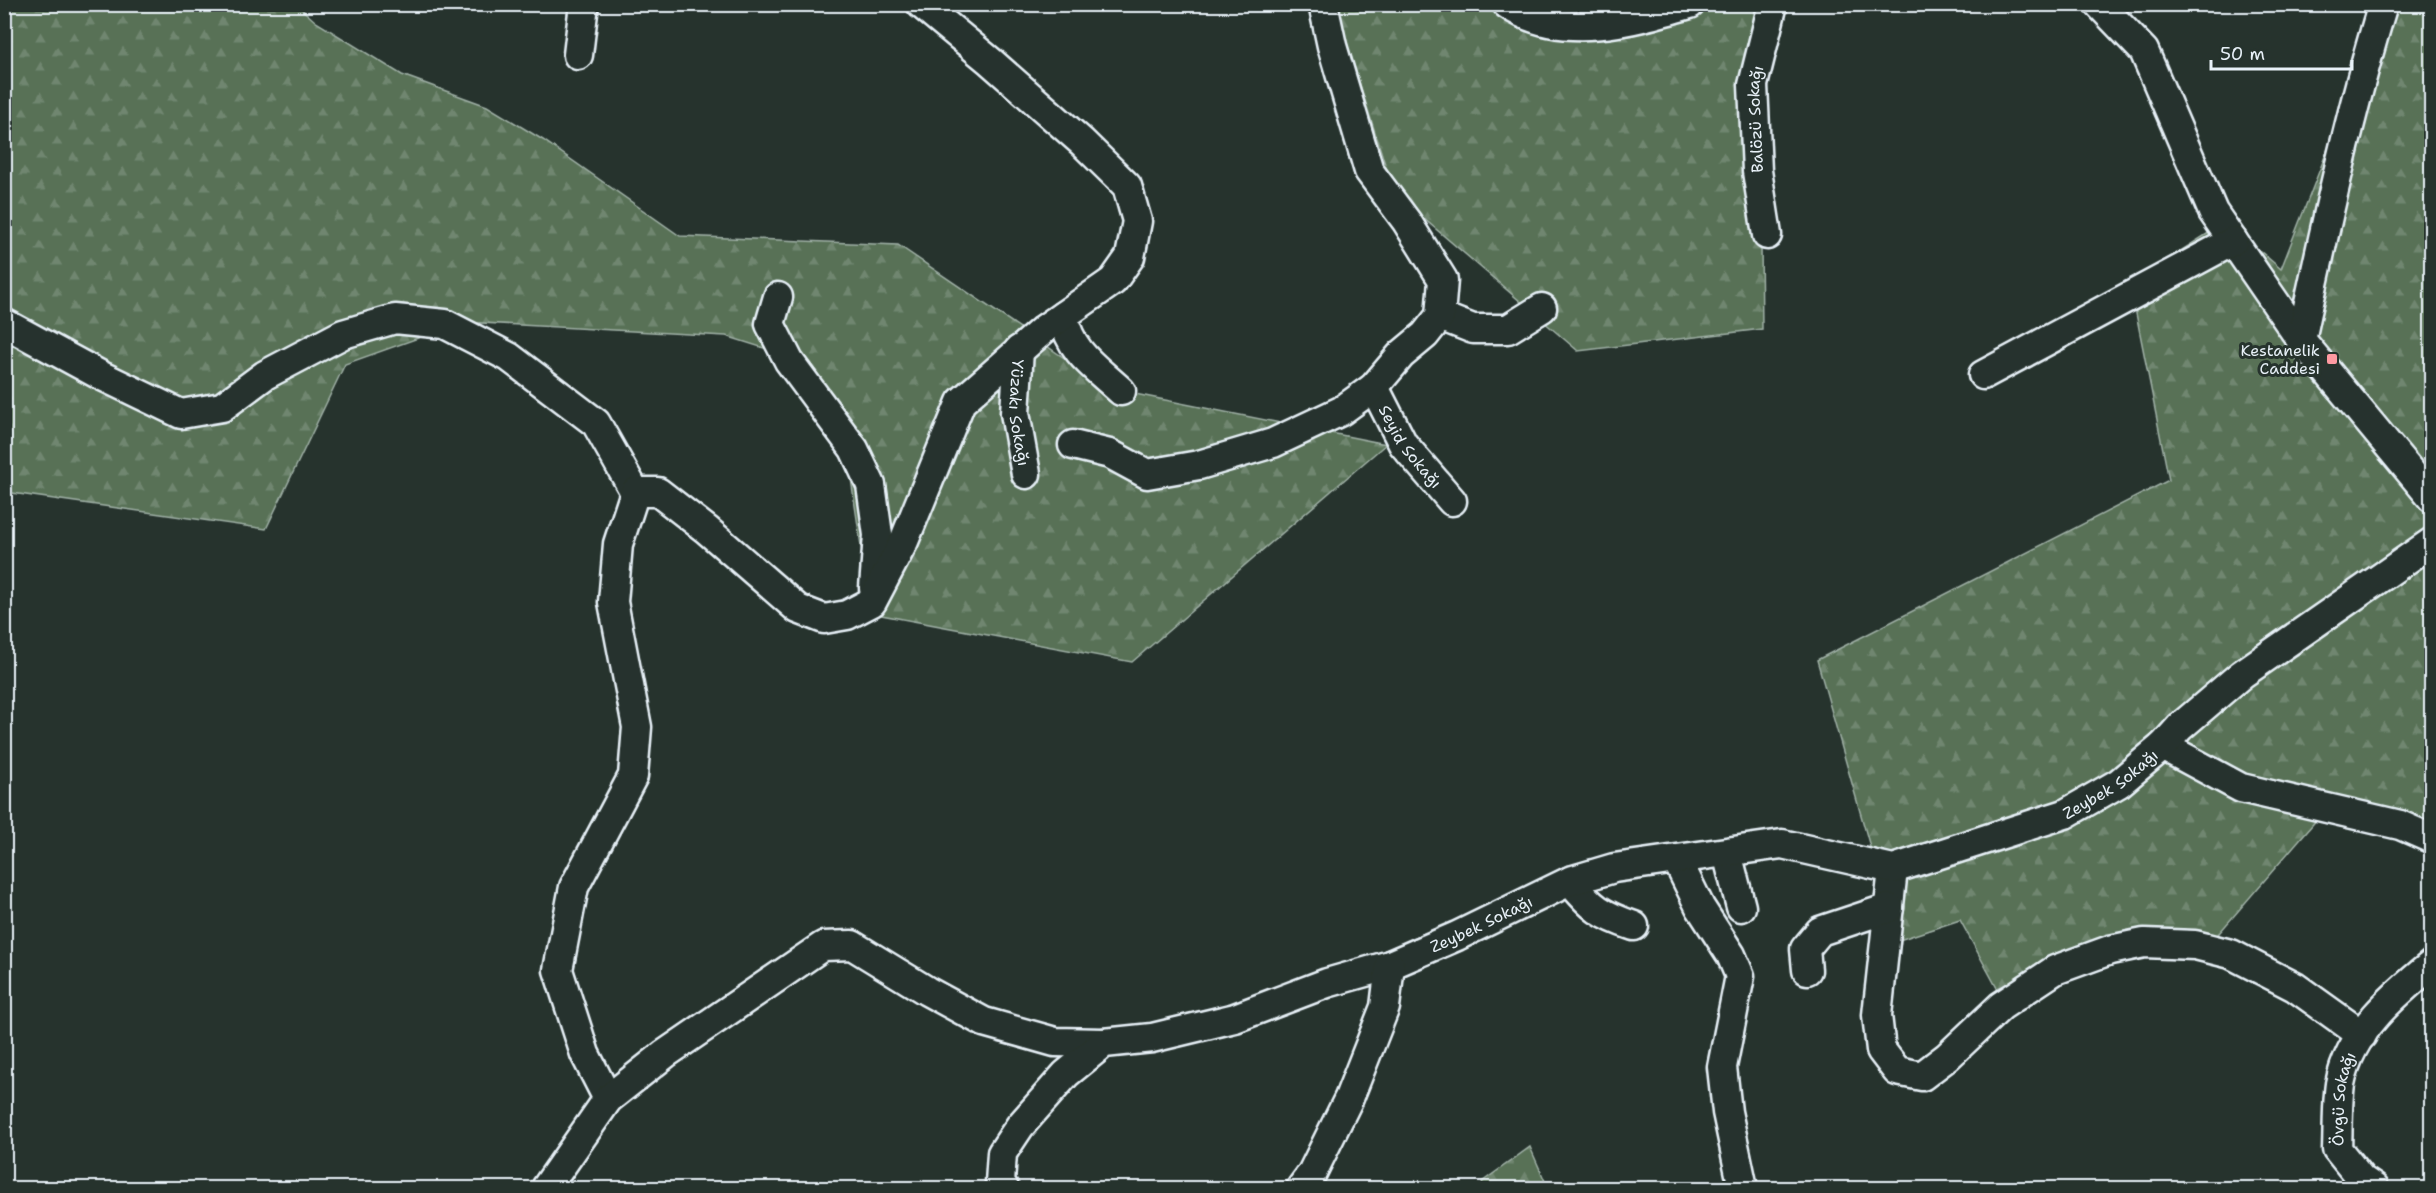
<svg xmlns="http://www.w3.org/2000/svg" width="2436" height="1193" viewBox="0 0 2436 1193" font-family="'Shantell Sans',sans-serif">
<style>
.forest{fill:url(#forest-firs);stroke:#a0b1a7;stroke-width:1.5}
.lines{fill:none;stroke-linecap:round;stroke-linejoin:round}
.minor-casing{stroke:#e8f1f8;stroke-width:33}
.minor{stroke:#26332d;stroke-width:28}
.poi-dot{fill:#ff9aa2;stroke:#26332d;stroke-width:2}
.labels{text-anchor:middle;dominant-baseline:central;stroke-width:6;stroke-linejoin:round;paint-order:stroke}
.street-label{font-size:16px;fill:#e8f1f8;stroke:#26332d}
.poi-label{font-size:16px;fill:#e8f1f8;stroke:#26332d;text-anchor:end}
</style>
<defs>
<pattern id="forest-firs" width="22" height="20" patternUnits="userSpaceOnUse" patternTransform="scale(1.5)"><rect width="22" height="20" fill="#587156"/><path d="M5 1l3.5 6h-7zM16 11l3.5 6h-7z" fill="#70866f"/></pattern>
</defs>
<rect width="100%" height="100%" fill="#26332d"/>
<filter id="ink" filterUnits="userSpaceOnUse"><feTurbulence type="fractalNoise" baseFrequency=".0167" numOctaves="2"/><feDisplacementMap in="SourceGraphic" scale="12" xChannelSelector="R" yChannelSelector="G"/><feConvolveMatrix kernelMatrix="1 2 1 2 8 2 1 2 1" color-interpolation-filters="sRGB"/></filter>
<g filter="url(#ink)">
<g class="forest">
<polygon points="5,4 297,5 316,22 402,75 487,106 543,140 680,236 898,245 1110,389 1386,444 1132,662 871,613 846,445 783,354 726,336 463,322 345,364 266,529 5,492"/>
<polygon points="1335,5 1784,5 1759,82 1762,329 1578,351 1394,193"/>
<polygon points="2384,5 2431,5 2431,844 2331,803 2214,939 2148,928 1997,988 1960,920 1884,945 1876,868 1817,660 2169,480 2130,283 2226,222 2281,269"/>
<polygon points="1530,1147 1548,1188 1486,1188 1482,1182"/>
</g>
<g class="lines">
<defs>
<g id="minor">
<path d="M1507,4C1561,42 1632,21 1690,4"/>
<polyline points="2099,4 2144,51 2213,212 2301,340 2432,498"/>
<polyline points="578,55 584,4"/>
<path id="s1" d="M1767,235L1757,171L1753,85L1773,4"/>
<polyline points="778,297 770,324 789,361 854,449 871,485 878,535 874,588"/>
<path d="M1063,316C1071,353 1094,366 1121,391"/>
<polyline points="1440,316 1473,329 1508,329 1542,308"/>
<polyline points="4,323 100,375 181,414 222,407 265,375 343,334 395,319 445,324 509,357 596,423 635,492"/>
<path d="M2301,340C2325,228 2349,115 2383,4"/>
<path id="s2" d="M1019,350L1015,413L1026,474"/>
<polyline points="1983,375 2233,241"/>
<path id="s3" d="M1374,387L1403,444L1452,501"/>
<polyline points="1073,445 1110,454 1147,474 1199,465 1273,443 1341,411 1374,387 1401,355 1425,335 1440,316 1443,280 1407,222 1369,171 1332,46 1323,4"/>
<polyline points="2163,746 2241,788 2400,825 2432,839"/>
<polyline points="1727,853 1741,907"/>
<polyline points="1677,860 1700,907 1731,955 1740,976 1722,1067 1727,1112 1743,1188"/>
<polyline points="1893,869 1877,1015 1881,1050 1897,1071 1922,1076 1947,1057 2001,1006 2055,970 2110,950 2144,943 2195,945 2231,954 2295,987 2362,1035"/>
<path d="M1570,881C1592,908 1601,915 1634,926"/>
<polyline points="1807,970 1805,949 1820,931 1889,908"/>
<polyline points="608,1099 585,1054 558,970 574,887 633,776 637,727 613,602 618,544 635,492 658,492 707,530 798,609 824,619 847,615 872,602 904,541 961,402 1044,329 1113,281 1130,257 1137,221 1127,186 1082,142 990,61 921,4"/>
<polyline points="546,1188 608,1099 665,1054 823,946 852,945 927,991 984,1022 1055,1042 1104,1043"/>
<path id="s4" d="M1004,1188L1000,1183L1002,1153L1020,1126L1066,1074L1104,1043L1152,1038L1235,1018L1327,983L1390,965L1457,936L1570,881L1614,868L1782,844L1893,869L2065,814L2119,783L2163,746L2180,727L2242,674L2432,542"/>
<polyline points="1301,1188 1312,1173 1349,1098 1385,1007 1390,965"/>
<path id="s5" d="M2374,1188L2362,1180L2337,1149C2338,1128 2337,1105 2340,1084C2350,1032 2393,996 2432,964"/>
</g>
</defs>
<use href="#minor" class="minor-casing"/>
<use href="#minor" class="minor"/>
</g>
</g>
<rect class="poi-dot" x="2326" y="353" width="12" height="12" rx="3"/>
<g class="labels">
<g class="street-label">
<text stroke="none"><textPath href="#s1" startOffset="117">Balözü Sokağı</textPath></text>
<text stroke="none"><textPath href="#s2" startOffset="63">Yüzakı Sokağı</textPath></text>
<text stroke="none"><textPath href="#s3" startOffset="70">Seyid Sokağı</textPath></text>
<text stroke="none"><textPath href="#s4" startOffset="1248">Zeybek Sokağı</textPath></text>
<text stroke="none"><textPath href="#s4" startOffset="585">Zeybek Sokağı</textPath></text>
<text stroke="none"><textPath href="#s5" startOffset="105">Övgü Sokağı</textPath></text>
</g>
<g class="poi-label">
<text x="2320" y="350">Kestanelik<tspan x="2320" dy="18">Caddesi</tspan></text>
</g>
</g>
<rect width="2436" height="1193" fill="none" stroke="#26332d" stroke-width="24"/>
<rect x="12" y="12" width="2412" height="1169" fill="none" stroke="#e8f1f8" stroke-width="2" filter="url(#ink)"/>
<path d="M2211 60v9h141v-9" fill="none" stroke="#e8f1f8" stroke-width="3"/>
<text x="2220" y="60" font-size="18" fill="#e8f1f8" stroke="#26332d" stroke-width="4.5" paint-order="stroke">50 m</text>
</svg>
